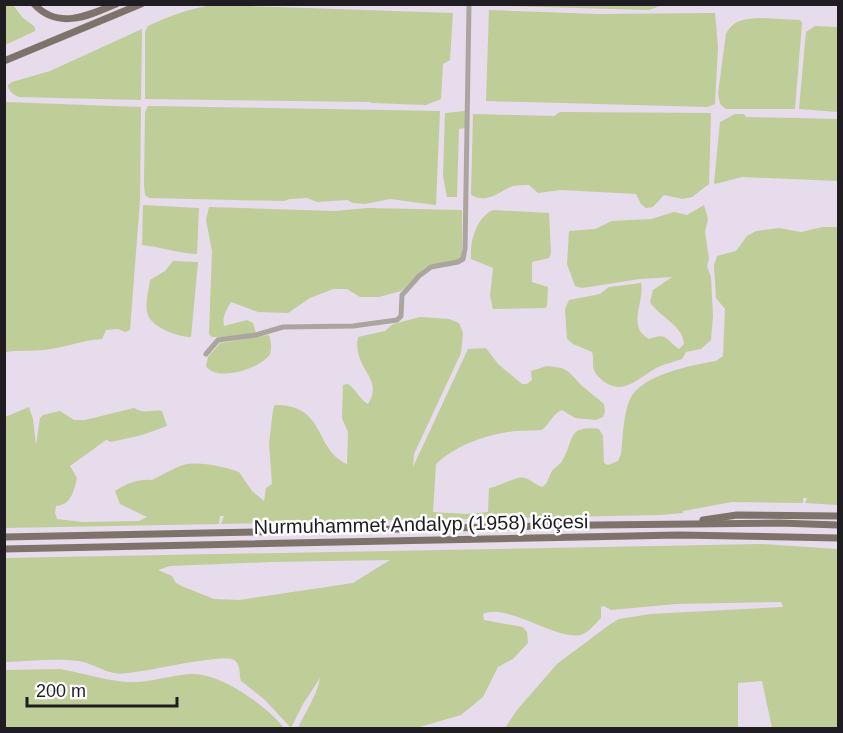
<svg xmlns="http://www.w3.org/2000/svg" width="843" height="733" viewBox="0 0 843 733" font-family="Arial,sans-serif">
<style>
.green{fill:#bfcd99;fill-rule:evenodd}
.lines{fill:none;stroke-linecap:round;stroke-linejoin:round}
.minor{stroke:#aba5a0;stroke-width:5}
.major{stroke:#7e736a;stroke-width:7}
.labels{text-anchor:middle;dominant-baseline:central;stroke-width:5;stroke-linejoin:round;paint-order:stroke}
.street-label{font-size:20px;fill:#201d22;stroke:#fff}
</style>
<rect width="100%" height="100%" fill="#e6dceb"/>
<g class="green">
<polygon points="5,4 13,5 22,17 35,27 35,31 5,45"/>
<path d="M216,5L453,13L450,60L443,64L441,99L426,105L372,103L370,102L145,99V32L148,26C170,16 192,7 216,5Z"/>
<polygon points="474,5 687,5 660,6 649,10"/>
<polygon points="489,10 598,14 715,13 718,47 715,104 707,107 486,101"/>
<path d="M760,18L800,20L802,23L795,109H726L720,104L718,93L726,34C734,19 745,19 760,18Z"/>
<polygon points="815,26 838,27 838,112 799,109 806,32"/>
<path d="M142,29L141,100L19,97C14,95 8,91 8,85L12,82L50,71Z"/>
<path d="M5,102L141,107L140,200L130,330L125,332L118,329L106,330L102,339C82,340 64,348 44,350C31,351 18,350 5,352Z"/>
<polygon points="148,106 440,111 436,205 390,199 365,204 353,203 347,200 317,202 307,198 290,199 284,201 149,198 145,195 144,185 145,112"/>
<polygon points="465,111 465,128 459,129 457,197 447,197 443,176 445,113"/>
<path d="M560,112L711,113L709,184L692,197L683,199L664,195L653,207L646,208L641,204L636,194L561,190L538,193L529,185C524,185 518,185 513,186C498,192 488,204 471,195L473,114L554,116Z"/>
<polygon points="735,114 744,114 746,117 838,119 838,181 742,177 715,184 714,183 720,122"/>
<path d="M143,205L199,208L197,254C177,253 161,247 142,245Z"/>
<path d="M704,205L708,219L705,232L709,259L707,266L711,277L713,316L711,340L701,349L686,352L682,359C674,362 664,364 656,368C637,379 623,396 603,381C600,378 595,374 594,370C592,364 594,358 592,352L573,344L567,339L565,309L569,300L600,294L609,287L641,283C645,302 626,326 649,339C667,332 666,340 679,349L684,344C683,325 659,317 650,302L653,290L672,277L640,279L582,288L575,286L567,264L569,231L595,229L612,221L651,219L674,212L687,215Z"/>
<path d="M209,207L334,211L368,208L462,210V258L458,261L425,268L401,291L379,297H360L347,289H333L310,298L288,313L258,312L231,302C226,310 222,317 224,326L247,320L253,323L256,333L234,337H212L209,334L212,251L206,220Z"/>
<path d="M493,210L549,213L551,253L549,258L532,262V282L548,287L547,306L545,308L493,309L490,296L493,268L471,259C470,241 476,218 493,210Z"/>
<path d="M823,227H838V505L805,503L807,498H803V503L732,502L683,511V513L660,515L221,524L224,516H220L219,524L5,528V417L29,407L33,419L36,445L40,418L43,415L60,411L74,420H85L134,408C146,415 150,409 162,411L167,426L142,435L111,442L106,440L70,466L77,478C74,491 71,505 56,506L55,513L57,519L83,522L139,521L147,517L120,504L115,491C124,485 134,480 145,480C151,479 149,482 154,479C163,475 178,465 188,464C203,462 225,467 239,472L252,491L264,501L266,488L272,484L269,443L273,410L275,405C326,404 314,450 347,464L348,432L342,418L343,385L348,384C357,390 359,399 368,404C385,378 352,369 358,337L385,331L393,324L420,317L449,319L459,323L463,333L461,353L414,454L413,467L468,349L486,348L498,364L522,384H527L532,380L531,371L547,366L562,368L569,372L581,385L604,404L605,412L603,417L596,420L575,418L562,410C551,415 550,425 541,430C530,431 518,430 508,432C482,436 455,446 436,464L433,512L466,514L488,512L489,488C500,487 516,475 525,478C532,480 535,485 542,487C549,483 548,477 552,471C555,467 560,465 562,461C575,440 566,425 599,429L603,436L604,463L608,465L618,461L621,454C623,437 623,415 630,399C641,375 692,365 716,361L723,356L725,309L716,298L714,265L717,256L736,251L747,236L756,231L779,228L801,232Z"/>
<path d="M173,261L198,262L191,337C178,337 153,328 148,315C144,305 149,290 150,280L165,271Z"/>
<path d="M269,335C271,340 272,348 270,354C262,368 217,383 206,366L208,357L220,343Z"/>
<path d="M761,544L838,549V728H772L762,681L738,683V728H505L517,710L557,664L609,625L619,619L650,614L783,607L781,602L676,604L611,610L604,606L601,607V618C596,623 590,631 583,634C562,644 507,602 483,614L484,620L523,627L527,632L528,643L513,659L498,667L483,697L461,715L416,728H298C305,712 317,696 320,678L303,704L291,728L264,699L241,681C239,675 241,664 234,660C223,654 158,669 142,671C133,672 123,675 114,673C102,671 92,663 79,661C55,658 29,661 5,662V558ZM390,560L353,583L239,600L214,599L184,587L176,583L172,576L158,570L170,566L270,562Z"/>
<path d="M60,669C85,673 111,683 137,682C155,681 173,675 191,674C222,673 266,706 284,728H5V670Z"/>
</g>
<g class="lines">
<polyline class="minor" points="206,354 218,340 256,335 283,327 353,326 397,320 401,316 402,295 419,276 431,267 458,262 463,259 465,249 469,4"/>
<g class="major">
<path d="M34,4C58,30 88,16 116,4"/>
<polyline points="4,61 141,4"/>
<polyline points="703,520 737,515 838,516"/>
<polyline points="4,537 596,525 779,523 838,525"/>
<polyline points="4,549 679,535 838,538"/>
</g>
</g>
<g class="labels">
<g class="street-label">
<text transform="translate(421 524) rotate(-1)">Nurmuhammet Andalyp (1958) köçesi</text>
</g>
</g>
<rect width="843" height="733" fill="none" stroke="#201d22" stroke-width="12"/>
<path d="M27 697v9h150v-9" fill="none" stroke="#201d22" stroke-width="3"/>
<text x="36" y="697" font-size="18" fill="#201d22" stroke="#ffffff" stroke-width="4.5" paint-order="stroke">200 m</text>
</svg>
